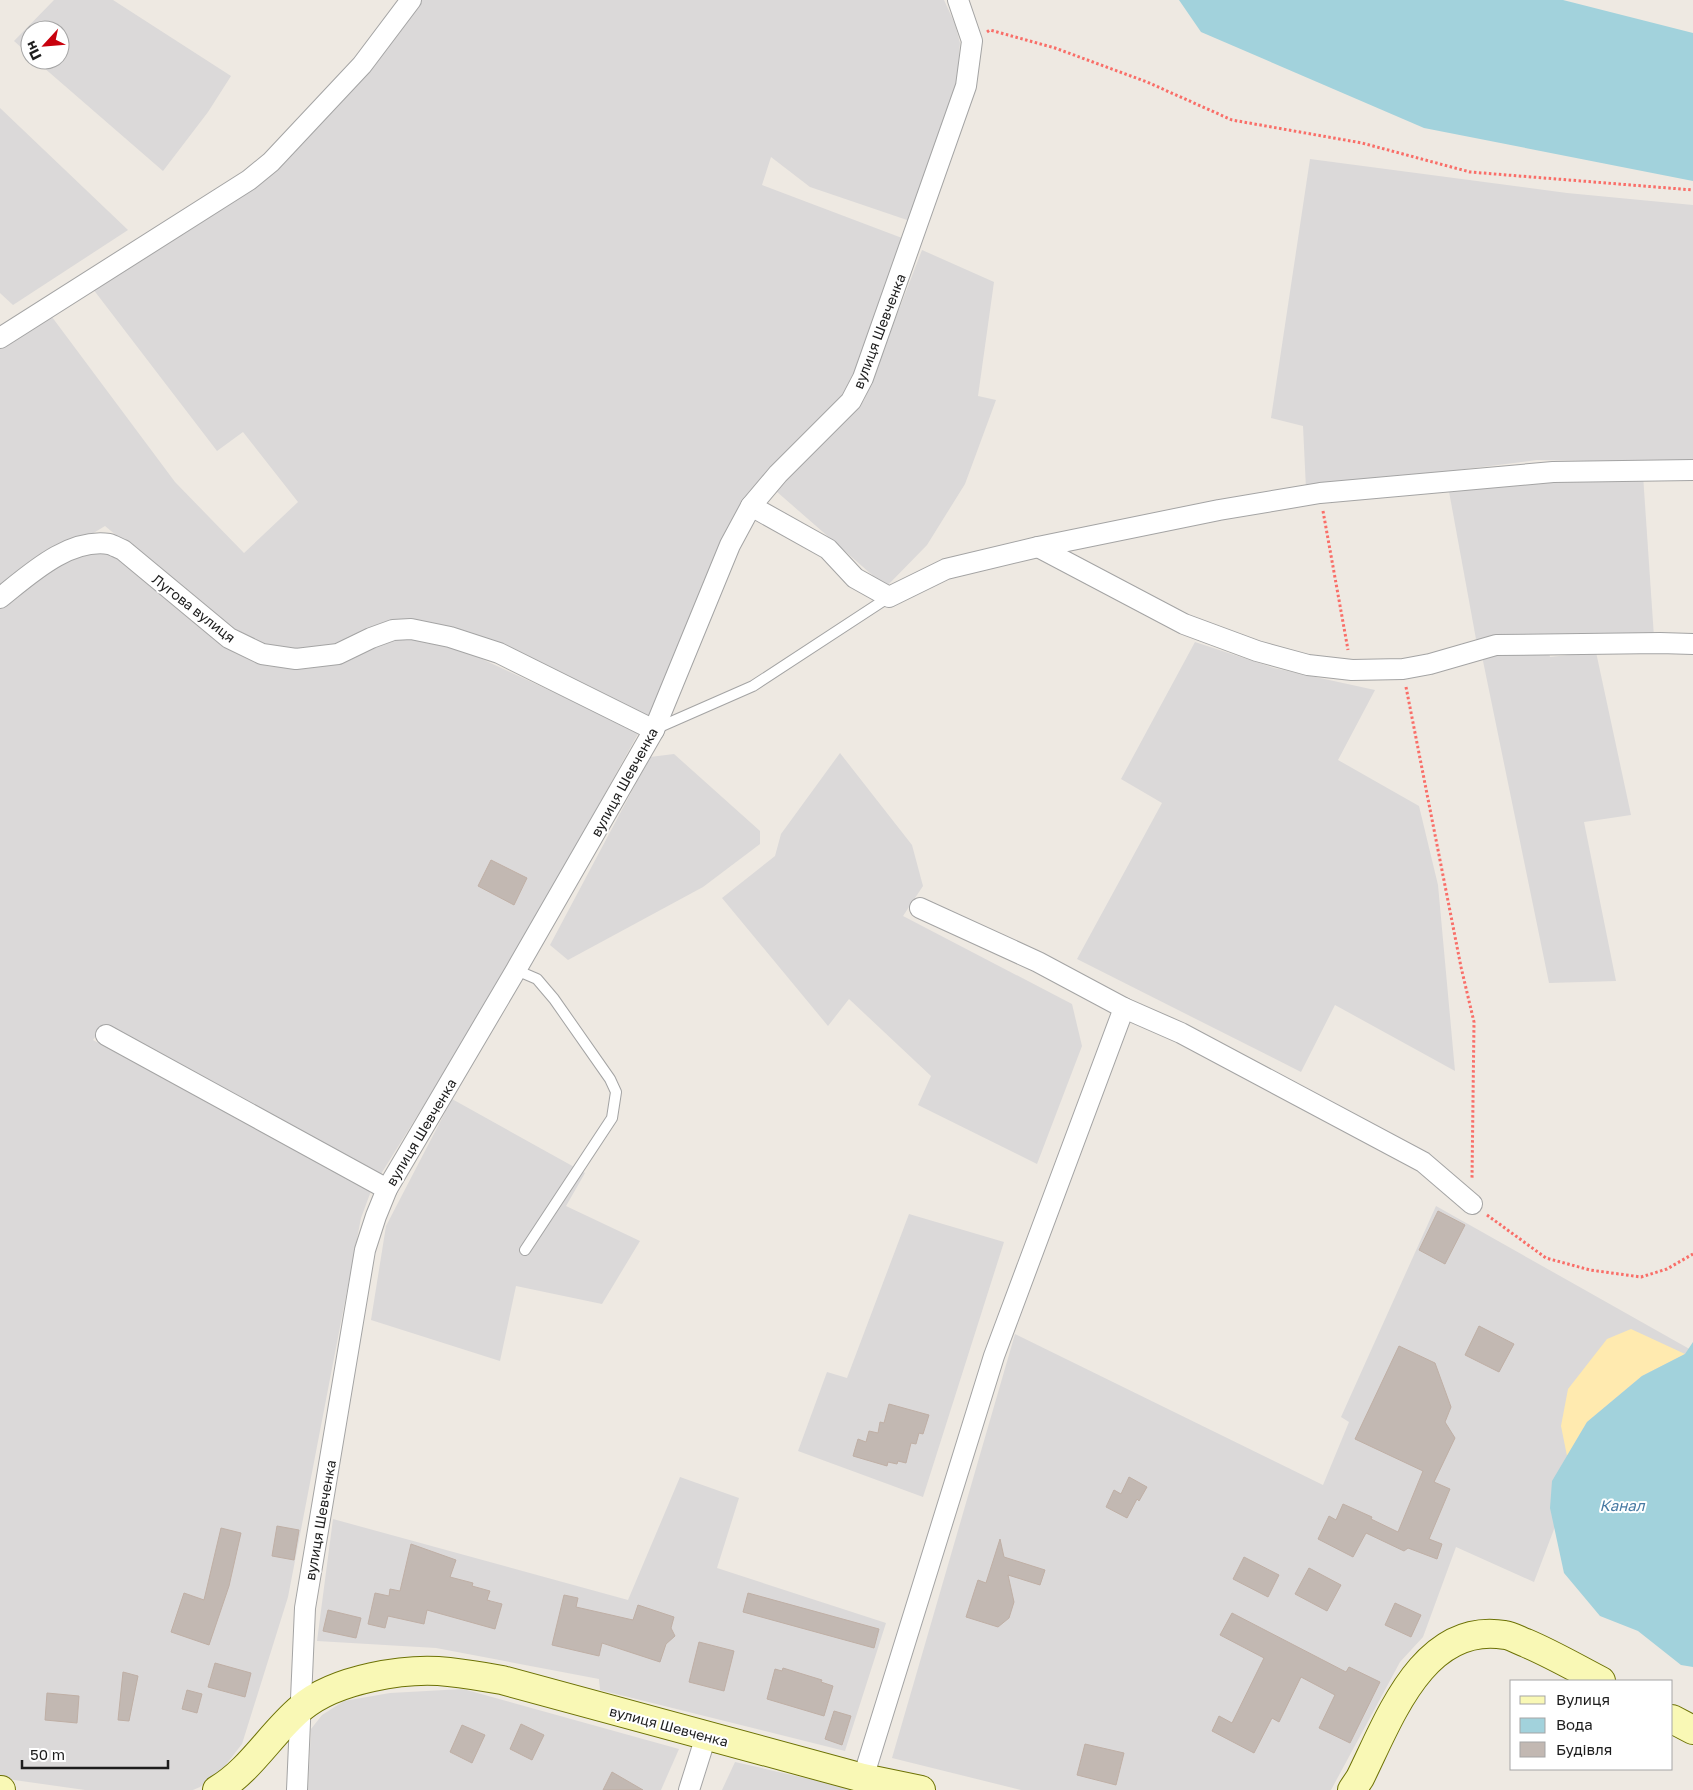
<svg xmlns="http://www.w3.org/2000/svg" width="1693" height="1790" viewBox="0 0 1693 1790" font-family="'Golos Text',sans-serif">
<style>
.residential{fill:#dbd9d9}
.sand{fill:#ffeaaf}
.water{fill:#a2d2dc}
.building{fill:#c2b8b2;stroke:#bfafa5}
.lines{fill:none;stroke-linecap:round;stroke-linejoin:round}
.lane-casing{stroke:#a4a4a4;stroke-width:12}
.street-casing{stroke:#a4a4a4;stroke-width:22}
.secondary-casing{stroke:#6d7205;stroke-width:30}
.path{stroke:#f96e68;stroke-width:3;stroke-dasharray:2.5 2.5;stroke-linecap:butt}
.lane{stroke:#fff;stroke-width:10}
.street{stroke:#fff;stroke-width:20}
.secondary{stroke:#f9f8b5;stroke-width:28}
.labels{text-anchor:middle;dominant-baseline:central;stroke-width:4;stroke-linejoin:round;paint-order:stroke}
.street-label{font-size:14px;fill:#1d1d1d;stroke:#fff}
.water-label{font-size:15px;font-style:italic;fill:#477aa3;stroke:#fff}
</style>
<rect width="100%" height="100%" fill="#eee9e2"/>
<g class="residential">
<polygon points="54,0 113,0 231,76 208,112 163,171 35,60 60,60 60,30 30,30 30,55 14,41"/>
<polygon points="422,0 944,0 955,24 960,43 956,94 910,221 810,187 771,157 762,185 902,238 866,350 843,399 800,437 762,480 654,716 645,720 402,620 327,648 298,652 264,648 220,621 105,526 0,590 0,349 52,317 175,482 244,553 298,502 243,432 217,451 93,289 187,228 375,60"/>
<polygon points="0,108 128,230 13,305 0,293"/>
<polygon points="1310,159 1567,193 1693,205 1693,463 1537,460 1306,489 1303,426 1271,418"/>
<polygon points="922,250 994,282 978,396 996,400 965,484 927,545 886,587 776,491 864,400"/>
<polygon points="1643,475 1654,637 1476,639 1448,486"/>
<polygon points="98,551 113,555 127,565 235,653 267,666 306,669 346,661 382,643 407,637 454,646 639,732 506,973 381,1174 104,1025 93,1040 371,1191 361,1218 288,1597 242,1744 224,1767 200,1787 193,1790 85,1790 0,1778 0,607 43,570 72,556"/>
<polygon points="1195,642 1274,668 1375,690 1338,760 1419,806 1438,885 1455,1071 1335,1005 1301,1072 1077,959 1162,803 1121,779"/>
<polygon points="1548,649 1550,657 1596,652 1631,815 1584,822 1616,981 1549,983 1482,656"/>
<polygon points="840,753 912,845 923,886 903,916 1072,1004 1082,1046 1037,1164 918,1105 931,1076 849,999 828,1026 722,898 775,856 781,834"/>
<polygon points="674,754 760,831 760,844 703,887 568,960 550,945 650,757"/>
<polygon points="452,1099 585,1173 566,1206 640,1241 602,1304 516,1286 500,1361 371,1320 386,1226"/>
<polygon points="1436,1206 1693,1351 1556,1524 1534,1582 1456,1547 1423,1637 1400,1662 1331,1790 1021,1790 892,1758 1015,1334 1323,1485 1349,1422 1341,1417"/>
<polygon points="909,1214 1004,1242 923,1497 798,1451 827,1372 847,1378"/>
<polygon points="680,1477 739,1498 717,1568 886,1623 845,1751 600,1690 599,1679 436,1648 317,1641 333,1519 628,1600"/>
<polygon points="463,1689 679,1749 661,1790 308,1790 311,1729 322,1715 344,1701 390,1693"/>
<polygon points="735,1762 858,1790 722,1790"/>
</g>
<polygon class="sand" points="1631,1329 1685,1354 1642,1376 1587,1422 1567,1456 1561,1426 1568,1389 1607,1339"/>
<g class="water">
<polygon points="1179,0 1563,0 1693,33 1693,181 1424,128 1201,32"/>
<polygon points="1693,1342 1693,1667 1681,1665 1638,1631 1600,1616 1564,1573 1550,1508 1552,1481 1587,1422 1642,1376 1685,1354"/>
</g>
<g class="building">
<polygon points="491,860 527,878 514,905 478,886"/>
<polygon points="1438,1211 1465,1225 1445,1264 1419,1250"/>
<polygon points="1479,1326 1514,1344 1499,1372 1465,1355"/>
<polygon points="1399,1346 1435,1363 1451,1407 1445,1422 1455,1438 1434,1482 1450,1489 1429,1539 1442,1544 1437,1559 1408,1548 1404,1551 1366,1533 1353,1557 1318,1539 1329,1516 1336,1520 1343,1504 1372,1517 1371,1519 1398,1532 1423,1471 1355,1439"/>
<polygon points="889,1404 929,1415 923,1434 919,1433 916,1444 911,1443 906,1463 898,1461 897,1464 888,1462 887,1466 853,1456 858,1439 866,1442 869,1431 878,1433 880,1422 884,1423"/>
<polygon points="1129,1477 1147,1487 1139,1501 1137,1499 1127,1518 1106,1507 1114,1490 1121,1494"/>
<polygon points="277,1526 299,1530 294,1560 272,1556"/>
<polygon points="221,1528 241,1533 229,1586 209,1645 171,1632 184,1593 204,1600"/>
<polygon points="1000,1539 1004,1557 1045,1570 1040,1585 1008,1575 1014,1602 1009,1618 998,1627 966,1617 978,1580 986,1583"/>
<polygon points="411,1544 456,1560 450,1577 473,1583 472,1586 490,1591 487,1600 502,1604 495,1629 427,1610 424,1624 388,1616 385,1628 368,1624 375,1593 389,1596 390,1589 400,1591"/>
<polygon points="1244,1557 1279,1575 1268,1597 1233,1579"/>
<polygon points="1309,1568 1341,1585 1327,1611 1295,1594"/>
<polygon points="748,1593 879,1629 874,1648 743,1612"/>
<polygon points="564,1595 578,1598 576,1607 633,1620 638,1605 674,1617 671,1628 675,1636 666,1644 660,1662 602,1643 599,1656 552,1645"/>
<polygon points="1395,1603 1421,1615 1411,1637 1385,1625"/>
<polygon points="328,1610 361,1618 356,1638 323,1631"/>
<polygon points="1232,1613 1346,1672 1349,1667 1380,1682 1350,1743 1319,1728 1335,1695 1301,1677 1279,1722 1272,1718 1254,1753 1212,1731 1219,1716 1232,1723 1264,1658 1220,1635"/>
<polygon points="699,1642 734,1651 724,1691 689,1682"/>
<polygon points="215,1663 251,1673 245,1697 208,1687"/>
<polygon points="783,1668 822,1680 821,1682 833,1686 824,1716 767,1699 775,1669 782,1671"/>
<polygon points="123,1672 138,1676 129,1721 118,1720"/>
<polygon points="187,1690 202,1694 197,1713 182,1709"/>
<polygon points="47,1693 79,1696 77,1723 45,1720"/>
<polygon points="834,1711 851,1716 842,1745 825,1739"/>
<polygon points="521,1724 544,1735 532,1760 510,1749"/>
<polygon points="462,1725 485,1735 472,1763 450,1752"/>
<polygon points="1085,1744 1124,1753 1116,1785 1077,1775"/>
<polygon points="612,1772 643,1790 603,1790"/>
</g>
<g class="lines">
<defs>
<g id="lane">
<polyline points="655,729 753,686 889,597"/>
<polyline points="516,970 537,979 554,999 610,1079 616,1092 612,1118 525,1250"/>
</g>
<g id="street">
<polyline points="0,338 249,180 271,162 362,65 411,0"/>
<polyline points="751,506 828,549 855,578 889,597 946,569 1038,547 1219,510 1320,493 1553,472 1693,470"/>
<polyline points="1038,547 1184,624 1257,651 1308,665 1352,670 1403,669 1430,664 1496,645 1660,643 1693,644"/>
<path d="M0,598C29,575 68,538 109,544C113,545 118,548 123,550L229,638L262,654L296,659L338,654L371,638L393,630L411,629L450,637L499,653L654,730"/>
<polyline points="1124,1008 1181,1033 1423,1162 1472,1204"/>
<polyline points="106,1035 387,1189"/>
<polyline points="863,1778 994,1356 1124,1008 1038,962 920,908"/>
<polyline points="297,1790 305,1608 365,1250 376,1216 387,1189 516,970 654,730 730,545 751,506 778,474 851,401 863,378 966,86 972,41 958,0"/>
<polyline points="689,1790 706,1736"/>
</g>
<g id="secondary">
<polyline points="1672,1719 1693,1730"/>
<polyline points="0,1790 1,1790"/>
<path d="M217,1790C251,1770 271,1733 301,1708C335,1679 406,1667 449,1672C467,1674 485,1677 502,1680L863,1778L921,1790"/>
<path d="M1352,1790L1360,1778C1389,1720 1423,1621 1505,1635C1512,1636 1520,1641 1526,1643C1552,1654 1576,1668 1601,1681"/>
</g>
</defs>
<use href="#lane" class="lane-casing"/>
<use href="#street" class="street-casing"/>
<use href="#secondary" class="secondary-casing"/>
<g class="path">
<polyline points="987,32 990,30 1055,48 1147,82 1232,120 1362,143 1470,172 1693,190"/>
<polyline points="1323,511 1348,650"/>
<polyline points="1406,687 1461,967 1474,1022 1472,1179"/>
<polyline points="1487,1215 1546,1258 1590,1270 1641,1277 1667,1269 1693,1254"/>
</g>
<use href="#lane" class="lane"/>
<use href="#street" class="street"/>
<use href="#secondary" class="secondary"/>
</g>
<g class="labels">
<g class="street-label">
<text transform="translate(879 331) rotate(-69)">вулиця Шевченка</text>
<text transform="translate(194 608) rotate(38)">Лугова вулиця</text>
<text transform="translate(624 782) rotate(-61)">вулиця Шевченка</text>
<text transform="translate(421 1132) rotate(-59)">вулиця Шевченка</text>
<text transform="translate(320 1520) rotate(-80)">вулиця Шевченка</text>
<text transform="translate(669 1726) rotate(15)">вулиця Шевченка</text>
</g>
<g class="water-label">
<text x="1622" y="1505">Канал</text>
</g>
</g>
<rect x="1510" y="1680" width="162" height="90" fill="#ffffff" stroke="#a5a5a5"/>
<rect x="1520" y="1696" width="25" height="8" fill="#f9f8b5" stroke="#a5a5a5"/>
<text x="1556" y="1705" font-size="15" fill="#1d1d1d">Вулиця</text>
<rect x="1520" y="1718" width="25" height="15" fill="#a2d2dc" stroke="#a5a5a5"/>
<text x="1556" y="1730" font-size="15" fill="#1d1d1d">Вода</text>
<rect x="1520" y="1742" width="25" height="15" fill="#c2b8b2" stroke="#a5a5a5"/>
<text x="1556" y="1755" font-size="15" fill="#1d1d1d">Будівля</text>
<g transform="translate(45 45) rotate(244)"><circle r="24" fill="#ffffff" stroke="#a5a5a5"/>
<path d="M0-4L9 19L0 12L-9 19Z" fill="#c8010d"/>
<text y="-8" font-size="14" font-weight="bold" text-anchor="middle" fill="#1d1d1d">Пн</text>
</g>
<path d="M22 1760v8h146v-8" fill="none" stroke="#1d1d1d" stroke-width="2.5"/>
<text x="30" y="1760" font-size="15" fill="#1d1d1d" stroke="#ffffff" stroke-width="4" paint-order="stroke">50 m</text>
</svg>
